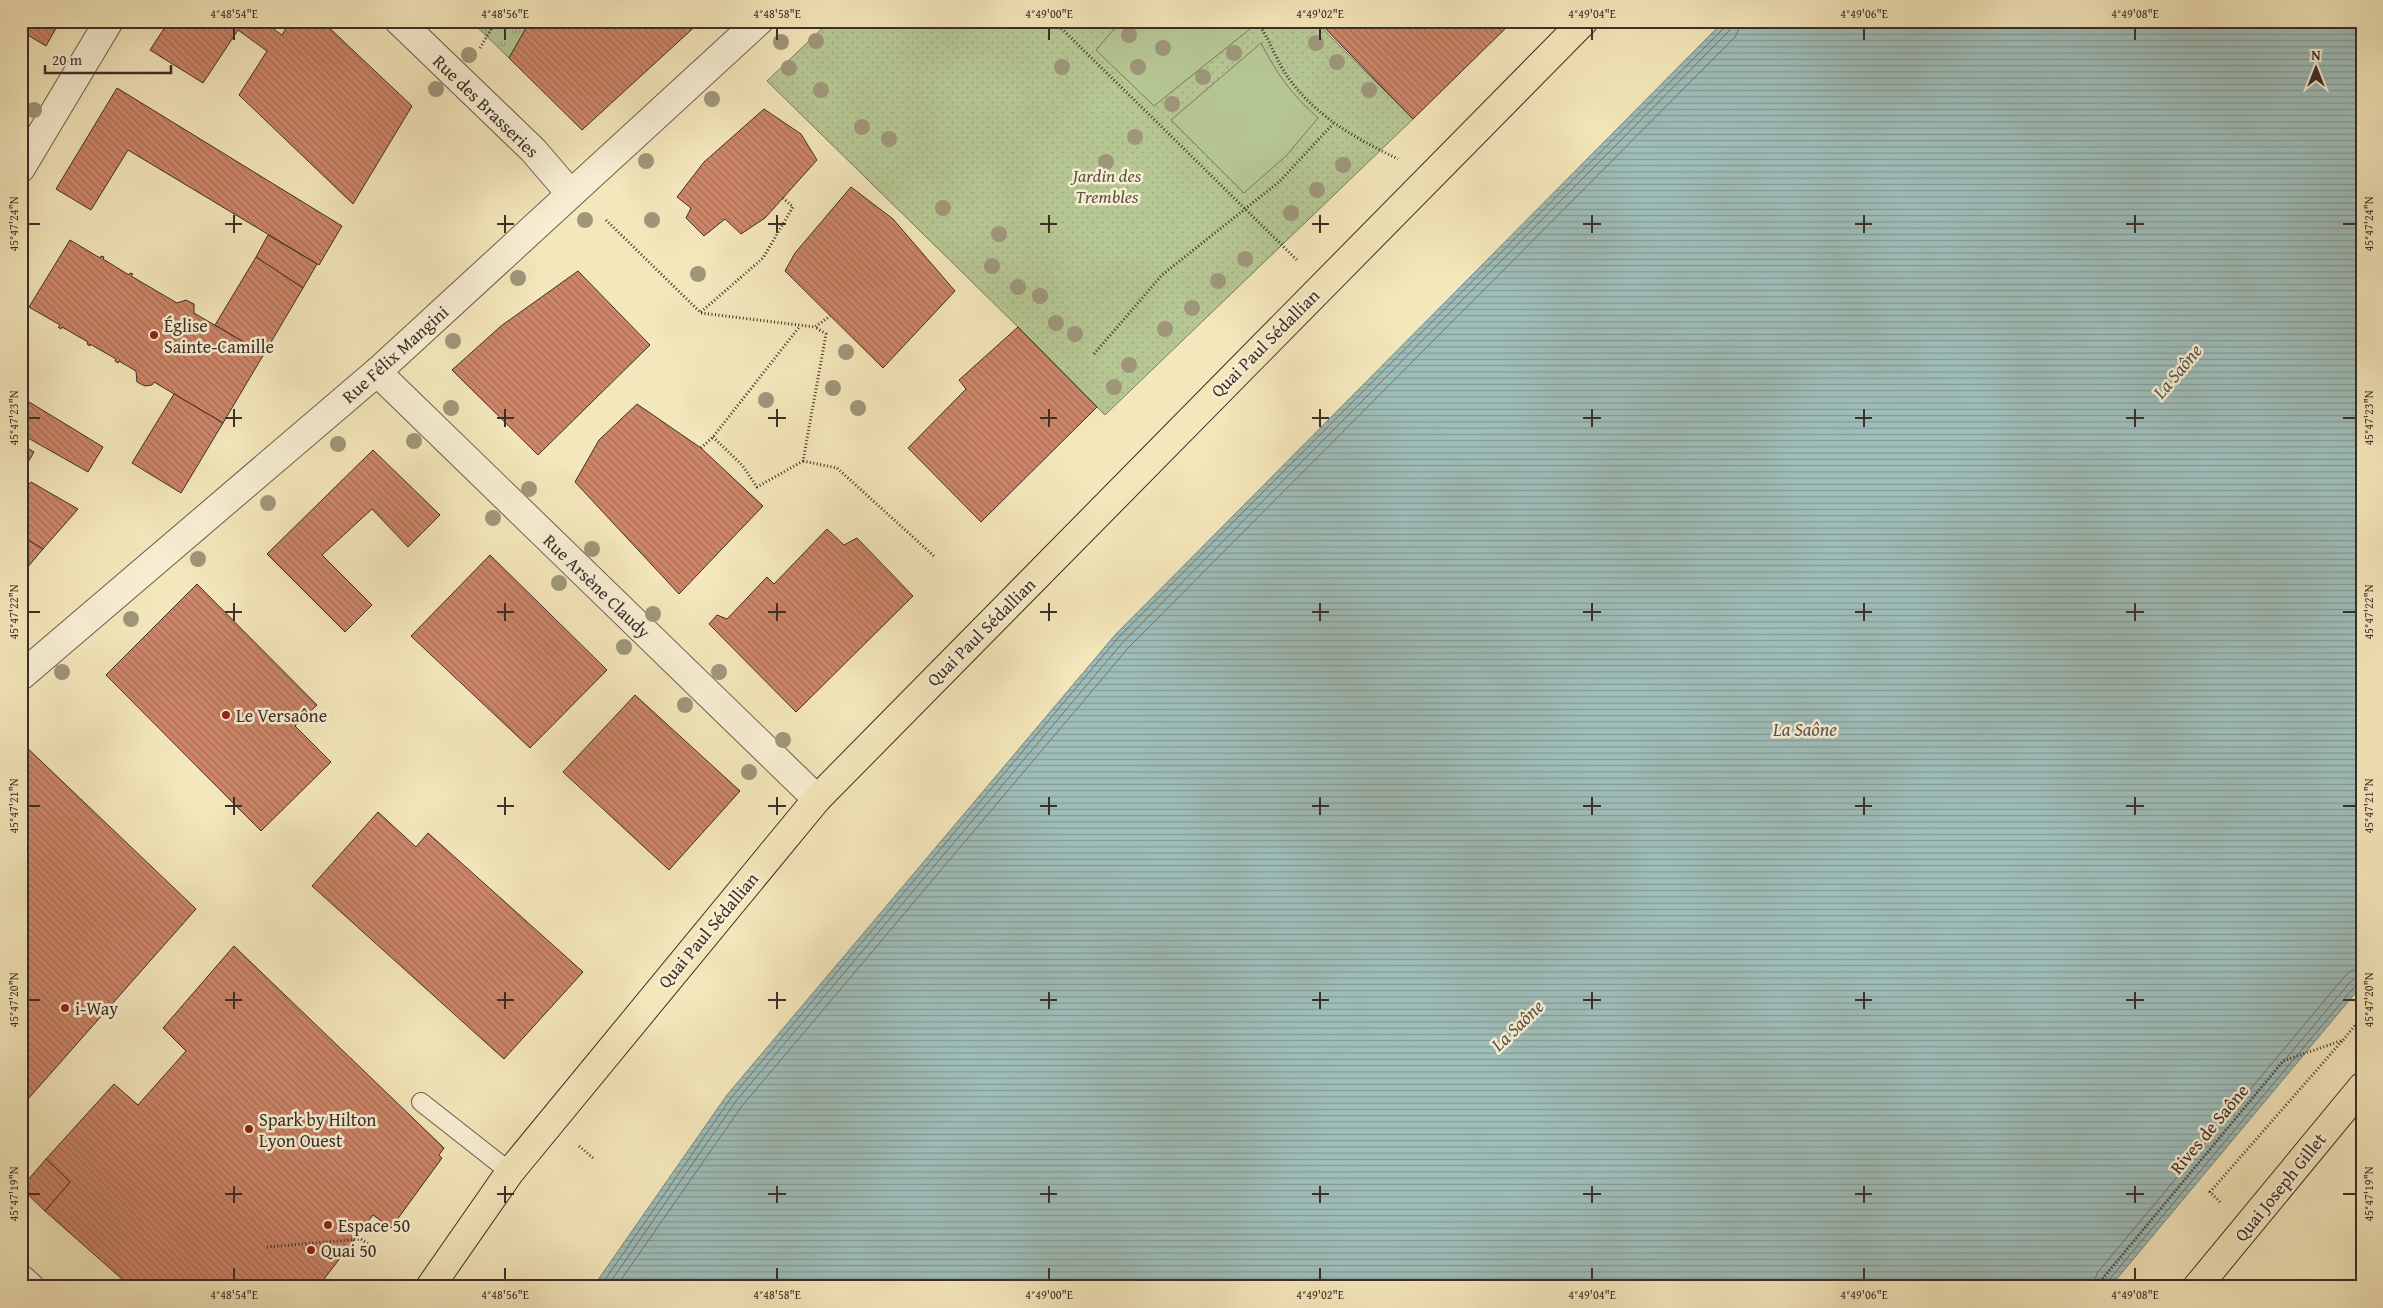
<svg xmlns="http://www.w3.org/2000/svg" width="2383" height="1308" viewBox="0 0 2383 1308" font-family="'Gentium Book Plus',serif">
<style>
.grass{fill:url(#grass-tufts);stroke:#797a5e}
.park{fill:url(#park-dots);stroke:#797a5e}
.pitch{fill:#b6c794;stroke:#797a5e}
.water{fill:url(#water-rules);stroke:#778480}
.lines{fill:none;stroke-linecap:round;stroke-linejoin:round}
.shore{stroke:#6e7672;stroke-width:1}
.building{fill:url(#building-back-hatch);stroke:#3c2e29}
.lane-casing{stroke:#6a5c4e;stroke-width:20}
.street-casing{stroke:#6a5c4e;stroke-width:30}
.primary-casing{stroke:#3c2e29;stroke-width:30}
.path{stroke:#3c2e29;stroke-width:3;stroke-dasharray:1 2.5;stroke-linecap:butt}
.lane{stroke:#f8efd3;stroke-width:18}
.street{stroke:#f8efd3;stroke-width:28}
.primary{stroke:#f4e7bb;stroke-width:28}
.tree{fill:#9f967a}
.ticks{fill:none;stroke:#3c2e29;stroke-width:2}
.poi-dot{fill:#8f2418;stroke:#f8efd3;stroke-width:2}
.labels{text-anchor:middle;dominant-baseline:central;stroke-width:5;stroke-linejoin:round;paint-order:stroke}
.street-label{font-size:18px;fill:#3c2e29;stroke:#f8efd3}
.park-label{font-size:18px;font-style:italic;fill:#5a5444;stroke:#f8efd3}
.poi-label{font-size:18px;fill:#3c2e29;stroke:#f8efd3;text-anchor:start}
.water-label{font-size:19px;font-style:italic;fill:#55524d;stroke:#f8efd3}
.neatline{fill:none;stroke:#3c2e29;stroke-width:2}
.ticks-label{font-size:12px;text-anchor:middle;fill:#3c2e29}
</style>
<defs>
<pattern id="grass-tufts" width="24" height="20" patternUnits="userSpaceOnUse" patternTransform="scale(1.25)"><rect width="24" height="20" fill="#b6c794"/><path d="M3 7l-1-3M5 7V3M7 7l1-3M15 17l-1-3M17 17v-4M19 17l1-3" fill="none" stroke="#9dab80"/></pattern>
<pattern id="park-dots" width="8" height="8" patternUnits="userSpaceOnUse" patternTransform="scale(1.25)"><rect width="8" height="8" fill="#b6c794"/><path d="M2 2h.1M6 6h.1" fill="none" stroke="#9dab80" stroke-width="1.8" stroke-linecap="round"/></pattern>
<pattern id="water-rules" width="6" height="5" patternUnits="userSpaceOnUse" patternTransform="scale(1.25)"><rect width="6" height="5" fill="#9fbeba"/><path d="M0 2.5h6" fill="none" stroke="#839b97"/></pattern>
<pattern id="building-back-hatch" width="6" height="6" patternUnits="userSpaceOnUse" patternTransform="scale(1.25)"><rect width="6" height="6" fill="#ce8669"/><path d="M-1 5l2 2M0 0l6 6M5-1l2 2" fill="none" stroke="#a86e56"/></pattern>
</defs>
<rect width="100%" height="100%" fill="#f4e7bb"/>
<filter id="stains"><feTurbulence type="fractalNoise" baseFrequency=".004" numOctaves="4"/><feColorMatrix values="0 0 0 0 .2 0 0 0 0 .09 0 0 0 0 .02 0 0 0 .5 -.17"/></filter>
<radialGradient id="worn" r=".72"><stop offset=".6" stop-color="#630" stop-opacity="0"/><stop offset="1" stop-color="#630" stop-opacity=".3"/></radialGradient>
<polygon class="grass" points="471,21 530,21 509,58"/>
<polygon class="park" points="830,21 1315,21 1413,119 1105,415 1018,327 767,81"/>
<g class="pitch">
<polygon points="1121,21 1247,21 1251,28 1154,106 1096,50"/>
<path d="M1261,43C1277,74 1291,94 1318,118L1287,155L1244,193L1171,120Z"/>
</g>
<polygon class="water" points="1724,21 2362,21 2362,985 2110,1287 593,1287 727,1095 1115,635"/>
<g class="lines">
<g class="shore">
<polyline points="600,1287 731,1098 1118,638 1725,27 1727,21"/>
<polyline points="607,1287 736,1101 1123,642 1729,31 1733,21"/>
<polyline points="616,1287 742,1106 1129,647 1735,37 1739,29 1741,21"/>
<polyline points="2093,1287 2097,1273 2345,976 2352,970 2362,969"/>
<polyline points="2100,1287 2103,1277 2351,981 2362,976"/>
<polyline points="2106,1287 2108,1281 2356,985 2362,982"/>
</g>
</g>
<g class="building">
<polygon points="21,21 60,21 46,46 21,31"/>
<polygon points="169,21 262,21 282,35 290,21 322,21 412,106 353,204 239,95 267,51 238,30 203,83 150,50"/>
<polygon points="530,21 701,21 582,130 509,58"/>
<polygon points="1318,21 1513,21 1413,119"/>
<polygon points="117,88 342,226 319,265 128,150 91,210 56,189"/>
<polygon points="764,109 801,134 817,160 765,218 741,234 725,219 704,236 686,218 691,208 677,197 704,162"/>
<polygon points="851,187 893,219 955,291 883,368 785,271 795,253"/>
<polygon points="268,235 317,264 303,288 256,257"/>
<polygon points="70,240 100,258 101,256 104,257 103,259 129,275 130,273 133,274 131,276 177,303 186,300 194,304 194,313 264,354 223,423 154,382 152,385 145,386 137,382 136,371 119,361 118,363 115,361 116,359 90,344 90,346 87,344 88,342 62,327 61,329 58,327 60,325 29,307"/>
<polygon points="256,257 303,288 264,354 215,325"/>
<polygon points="578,271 650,345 538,455 452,370 501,326"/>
<polygon points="1018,327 1097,407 981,522 908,448 966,389 959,380"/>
<polygon points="174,394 223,423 181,493 132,463"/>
<polygon points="21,397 103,447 88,472 21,434"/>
<polygon points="637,404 701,448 763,506 679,594 575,482 599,440"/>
<polygon points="21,444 34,452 21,474"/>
<polygon points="373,450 440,515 408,547 372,509 322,555 372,605 345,632 267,554"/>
<polygon points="31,482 78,509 43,549 21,536 21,493"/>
<polygon points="827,529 844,545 857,538 913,596 796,712 709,624 717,615 727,619 767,577 774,584"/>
<polygon points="21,536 43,549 21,575"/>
<polygon points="490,555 607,670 530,748 411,636"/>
<polygon points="197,584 317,705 295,726 331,762 261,831 106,675"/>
<polygon points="635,695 740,791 669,870 563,772"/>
<polygon points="21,742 196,909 21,1107"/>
<polygon points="378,812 416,847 428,833 583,972 504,1059 312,886"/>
<polygon points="234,946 444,1148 439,1155 442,1158 391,1228 373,1215 318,1287 131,1287 45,1211 70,1182 46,1159 114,1084 138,1105 186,1051 163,1028"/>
<polygon points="46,1159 70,1182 45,1211 21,1188"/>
</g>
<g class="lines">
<defs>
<polyline id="lane" points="421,1102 510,1172"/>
<g id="street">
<polyline points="399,21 533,150 570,193"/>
<polyline points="21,168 109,21"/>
<polyline points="377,372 817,799"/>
<polyline points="21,676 377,372 759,21"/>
<polyline points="21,1279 30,1287"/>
</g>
<g id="primary">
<polyline points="430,1287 510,1172 817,799 1584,21"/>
<polyline points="2197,1287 2362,1087"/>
</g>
</defs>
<use href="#lane" class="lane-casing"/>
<use href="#street" class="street-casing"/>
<use href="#primary" class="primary-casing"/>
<g class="path">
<polyline points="1054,21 1298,261"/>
<path d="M1256,21C1268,36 1273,52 1282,68C1309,113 1353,137 1398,159"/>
<polyline points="480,48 496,21"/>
<polyline points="606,220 701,313 815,327 830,316"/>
<polyline points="701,312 763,258 793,207 783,198"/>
<polyline points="1094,354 1162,275 1279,182 1333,124"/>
<polyline points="713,437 742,465 757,487 803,461 826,334 815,327"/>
<polyline points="701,448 713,437 800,326"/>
<polyline points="803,461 837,468 935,557"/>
<polyline points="579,1146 593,1158"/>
<polyline points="2220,1202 2210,1192 2342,1041"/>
<polyline points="267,1247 361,1239 375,1249"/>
<polyline points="2096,1287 2283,1061 2343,1040 2362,1017"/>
</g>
<use href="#lane" class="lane"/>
<use href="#street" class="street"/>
<use href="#primary" class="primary"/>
</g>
<g class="tree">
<circle cx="1129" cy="35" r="8"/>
<circle cx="816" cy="41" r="8"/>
<circle cx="781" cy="42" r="8"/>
<circle cx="1316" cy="43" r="8"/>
<circle cx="1163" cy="48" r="8"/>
<circle cx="1234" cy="53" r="8"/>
<circle cx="469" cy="55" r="8"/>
<circle cx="1337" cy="62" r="8"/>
<circle cx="1062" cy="67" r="8"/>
<circle cx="1138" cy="67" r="8"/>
<circle cx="789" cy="68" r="8"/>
<circle cx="1203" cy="77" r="8"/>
<circle cx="436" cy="89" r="8"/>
<circle cx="821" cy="90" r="8"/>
<circle cx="1369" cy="90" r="8"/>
<circle cx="712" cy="99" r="8"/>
<circle cx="1172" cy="104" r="8"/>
<circle cx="34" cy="110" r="8"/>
<circle cx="862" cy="127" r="8"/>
<circle cx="1135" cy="137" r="8"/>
<circle cx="889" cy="139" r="8"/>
<circle cx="646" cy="161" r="8"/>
<circle cx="1106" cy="162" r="8"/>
<circle cx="1343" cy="165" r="8"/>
<circle cx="1317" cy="190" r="8"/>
<circle cx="943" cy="208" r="8"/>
<circle cx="1291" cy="213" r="8"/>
<circle cx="585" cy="220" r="8"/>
<circle cx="652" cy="220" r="8"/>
<circle cx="999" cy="234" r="8"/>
<circle cx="1245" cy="259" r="8"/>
<circle cx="992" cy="266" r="8"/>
<circle cx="698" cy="274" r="8"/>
<circle cx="518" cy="278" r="8"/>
<circle cx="1218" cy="281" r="8"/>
<circle cx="1018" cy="287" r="8"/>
<circle cx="1040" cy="296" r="8"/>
<circle cx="1192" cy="308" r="8"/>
<circle cx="1056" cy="323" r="8"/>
<circle cx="1165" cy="329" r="8"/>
<circle cx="1075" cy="334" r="8"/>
<circle cx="453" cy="341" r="8"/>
<circle cx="846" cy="352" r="8"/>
<circle cx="1129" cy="365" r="8"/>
<circle cx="1114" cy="387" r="8"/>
<circle cx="833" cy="388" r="8"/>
<circle cx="766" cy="400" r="8"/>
<circle cx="451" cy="408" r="8"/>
<circle cx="858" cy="408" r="8"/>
<circle cx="414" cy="441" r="8"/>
<circle cx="338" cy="444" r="8"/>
<circle cx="529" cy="489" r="8"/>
<circle cx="268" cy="503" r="8"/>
<circle cx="493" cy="518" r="8"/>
<circle cx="592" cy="549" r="8"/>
<circle cx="198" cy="559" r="8"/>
<circle cx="559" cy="583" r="8"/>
<circle cx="653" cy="614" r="8"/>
<circle cx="131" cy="619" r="8"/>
<circle cx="624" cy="647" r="8"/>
<circle cx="62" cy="672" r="8"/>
<circle cx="719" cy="672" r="8"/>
<circle cx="685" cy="705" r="8"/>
<circle cx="783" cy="740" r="8"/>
<circle cx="749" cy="772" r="8"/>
</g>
<path class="ticks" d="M234,28V40M505,28V40M777,28V40M1049,28V40M1320,28V40M1592,28V40M1864,28V40M2135,28V40M234,215V233M505,215V233M777,215V233M1049,215V233M1320,215V233M1592,215V233M1864,215V233M2135,215V233M28,224H40M225,224H242M497,224H514M768,224H786M1040,224H1057M1312,224H1329M1583,224H1601M1855,224H1872M2126,224H2144M2343,224H2356M234,409V427M505,409V427M777,409V427M1049,409V427M1320,409V427M1592,409V427M1864,409V427M2135,409V427M28,418H40M225,418H242M497,418H514M768,418H786M1040,418H1057M1312,418H1329M1583,418H1601M1855,418H1872M2126,418H2144M2343,418H2356M234,603V621M505,603V621M777,603V621M1049,603V621M1320,603V621M1592,603V621M1864,603V621M2135,603V621M28,612H40M225,612H242M497,612H514M768,612H786M1040,612H1057M1312,612H1329M1583,612H1601M1855,612H1872M2126,612H2144M2343,612H2356M234,797V815M505,797V815M777,797V815M1049,797V815M1320,797V815M1592,797V815M1864,797V815M2135,797V815M28,806H40M225,806H242M497,806H514M768,806H786M1040,806H1057M1312,806H1329M1583,806H1601M1855,806H1872M2126,806H2144M2343,806H2356M234,992V1009M505,992V1009M777,992V1009M1049,992V1009M1320,992V1009M1592,992V1009M1864,992V1009M2135,992V1009M28,1000H40M225,1000H242M497,1000H514M768,1000H786M1040,1000H1057M1312,1000H1329M1583,1000H1601M1855,1000H1872M2126,1000H2144M2343,1000H2356M234,1186V1203M505,1186V1203M777,1186V1203M1049,1186V1203M1320,1186V1203M1592,1186V1203M1864,1186V1203M2135,1186V1203M28,1194H40M225,1194H242M497,1194H514M768,1194H786M1040,1194H1057M1312,1194H1329M1583,1194H1601M1855,1194H1872M2126,1194H2144M2343,1194H2356M234,1268V1280M505,1268V1280M777,1268V1280M1049,1268V1280M1320,1268V1280M1592,1268V1280M1864,1268V1280M2135,1268V1280"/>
<g class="poi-dot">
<circle cx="154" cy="335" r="5"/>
<circle cx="226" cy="715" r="5"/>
<circle cx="65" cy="1008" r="5"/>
<circle cx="249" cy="1129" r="5"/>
<circle cx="328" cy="1225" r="5"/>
<circle cx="311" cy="1250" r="5"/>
</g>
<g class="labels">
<g class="street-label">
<text transform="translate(486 106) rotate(44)">Rue des Brasseries</text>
<text transform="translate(1265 343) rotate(-45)">Quai Paul Sédallian</text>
<text transform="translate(395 354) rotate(-42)">Rue Félix Mangini</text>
<text transform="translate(597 586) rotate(44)">Rue Arsène Claudy</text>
<text transform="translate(981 632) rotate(-45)">Quai Paul Sédallian</text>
<text transform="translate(708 930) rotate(-50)">Quai Paul Sédallian</text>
<text transform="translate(2209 1129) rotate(-50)">Rives de Saône</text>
<text transform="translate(2280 1187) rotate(-51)">Quai Joseph Gillet</text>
</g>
<g class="park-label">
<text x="1107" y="175">Jardin des<tspan x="1107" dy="21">Trembles</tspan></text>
</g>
<g class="poi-label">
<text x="164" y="325">Église<tspan x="164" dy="21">Sainte-Camille</tspan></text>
<text x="236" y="715">Le Versaône</text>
<text x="75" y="1008">i-Way</text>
<text x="259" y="1119">Spark by Hilton<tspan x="259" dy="21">Lyon Ouest</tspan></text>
<text x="338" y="1225">Espace 50</text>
<text x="321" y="1250">Quai 50</text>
</g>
<g class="water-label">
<text transform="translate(2177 371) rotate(-50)">La Saône</text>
<text x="1805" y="729">La Saône</text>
<text transform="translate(1517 1025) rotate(-44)">La Saône</text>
</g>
</g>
<rect width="2383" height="1308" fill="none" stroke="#f4e7bb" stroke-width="55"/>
<g transform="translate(2316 68)" stroke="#f8efd3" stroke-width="4" paint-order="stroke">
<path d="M0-4L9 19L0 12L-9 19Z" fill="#3c2e29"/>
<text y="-8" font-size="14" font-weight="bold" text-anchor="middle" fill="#3c2e29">N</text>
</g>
<path d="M45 65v8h126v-8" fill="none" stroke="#3c2e29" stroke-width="2.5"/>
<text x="52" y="65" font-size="15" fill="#3c2e29" stroke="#f8efd3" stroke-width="4" paint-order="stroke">20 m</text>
<rect x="28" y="28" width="2328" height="1252" class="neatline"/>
<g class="ticks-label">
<text x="234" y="18">4°48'54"E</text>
<text x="505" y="18">4°48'56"E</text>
<text x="777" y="18">4°48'58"E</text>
<text x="1049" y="18">4°49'00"E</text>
<text x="1320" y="18">4°49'02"E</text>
<text x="1592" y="18">4°49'04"E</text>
<text x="1864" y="18">4°49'06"E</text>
<text x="2135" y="18">4°49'08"E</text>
<text transform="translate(14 224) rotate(-90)" y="4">45°47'24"N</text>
<text transform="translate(2369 224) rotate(-90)" y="4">45°47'24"N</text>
<text transform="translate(14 418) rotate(-90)" y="4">45°47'23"N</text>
<text transform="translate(2369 418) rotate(-90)" y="4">45°47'23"N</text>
<text transform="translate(14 612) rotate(-90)" y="4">45°47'22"N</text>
<text transform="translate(2369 612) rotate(-90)" y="4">45°47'22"N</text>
<text transform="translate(14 806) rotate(-90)" y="4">45°47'21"N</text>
<text transform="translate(2369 806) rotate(-90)" y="4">45°47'21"N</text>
<text transform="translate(14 1000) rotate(-90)" y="4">45°47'20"N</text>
<text transform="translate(2369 1000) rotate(-90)" y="4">45°47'20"N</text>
<text transform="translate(14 1194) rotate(-90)" y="4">45°47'19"N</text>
<text transform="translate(2369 1194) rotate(-90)" y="4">45°47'19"N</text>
<text x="234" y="1299">4°48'54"E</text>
<text x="505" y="1299">4°48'56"E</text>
<text x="777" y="1299">4°48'58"E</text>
<text x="1049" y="1299">4°49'00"E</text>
<text x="1320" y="1299">4°49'02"E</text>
<text x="1592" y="1299">4°49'04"E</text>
<text x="1864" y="1299">4°49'06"E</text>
<text x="2135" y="1299">4°49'08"E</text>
</g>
<rect width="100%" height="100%" filter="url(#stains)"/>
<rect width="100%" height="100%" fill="url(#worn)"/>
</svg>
